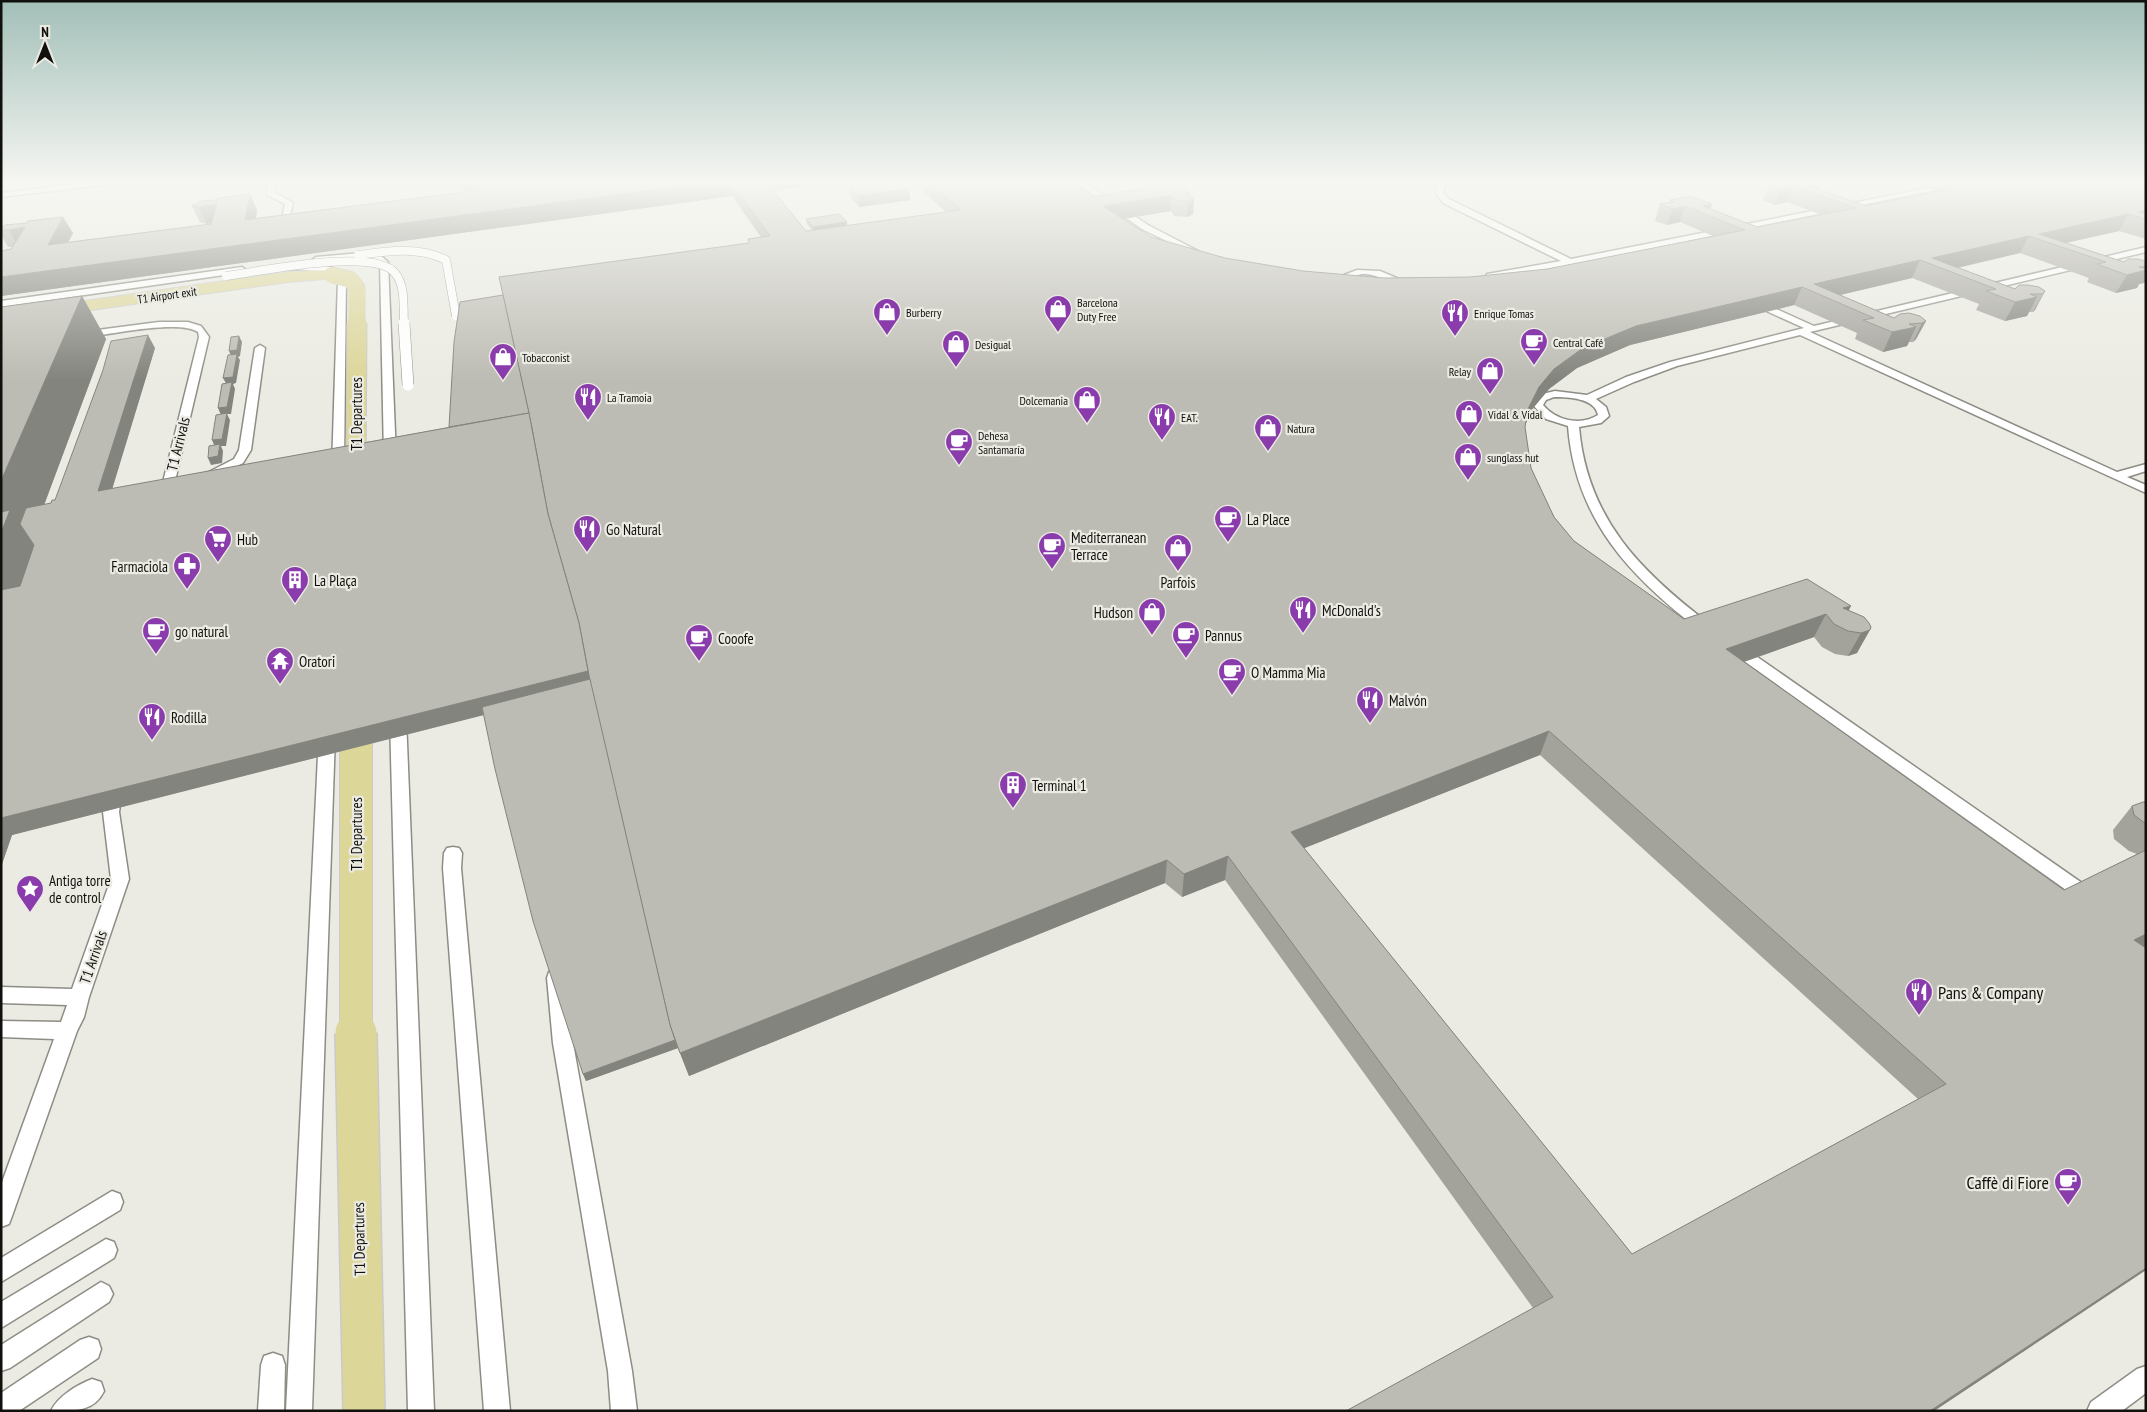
<svg xmlns="http://www.w3.org/2000/svg" width="2147" height="1412" viewBox="0 0 2147 1412" font-family="'PT Sans Narrow',sans-serif">
<style>
.lines{fill:none;stroke-linecap:round;stroke-linejoin:round}
.lane-casing{stroke:#8d8d85;stroke-width:3}
.primary-casing{stroke:#cacaca;stroke-width:2}
.lane{fill:#fff;fill-rule:evenodd}
.primary{fill:#dcd699;fill-rule:evenodd}
.lane-bridge-far1-casing{stroke:#8d8d85;stroke-width:9;stroke-linecap:butt}
.lane-bridge-casing{stroke:#8d8d85;stroke-width:12;stroke-linecap:butt}
.primary-bridge-far4-casing{stroke:#cacaca;stroke-width:17;stroke-linecap:butt}
.primary-bridge-far3-casing{stroke:#cacaca;stroke-width:21;stroke-linecap:butt}
.primary-bridge-far2-casing{stroke:#cacaca;stroke-width:28;stroke-linecap:butt}
.primary-bridge-far1-casing{stroke:#cacaca;stroke-width:34;stroke-linecap:butt}
.primary-bridge-casing{stroke:#cacaca;stroke-width:44;stroke-linecap:butt}
.lane-bridge-far1{stroke:#fff;stroke-width:8}
.lane-bridge{stroke:#fff;stroke-width:11}
.primary-bridge-far4{stroke:#dcd699;stroke-width:16}
.primary-bridge-far3{stroke:#dcd699;stroke-width:19}
.primary-bridge-far2{stroke:#dcd699;stroke-width:25}
.primary-bridge-far1{stroke:#dcd699;stroke-width:32}
.primary-bridge{stroke:#dcd699;stroke-width:41}
.wall{fill:#a3a29b;fill-rule:evenodd}
.shaded-wall{fill:#84847e}
.building{fill:#bdbcb4;stroke:#84847e;fill-rule:evenodd}
.labels{text-anchor:middle;dominant-baseline:central;stroke-width:4.5;stroke-linejoin:round;paint-order:stroke}
.far-street-label{font-size:12px;fill:#10100d;stroke:#ebebe3}
.far-poi-label{font-size:12px;fill:#10100d;stroke:#ebebe3;text-anchor:start}
.street-label{font-size:15px;fill:#10100d;stroke:#ebebe3}
.poi-label{font-size:15px;fill:#10100d;stroke:#ebebe3;text-anchor:start}
.near-poi-label{font-size:18px;fill:#10100d;stroke:#ebebe3;text-anchor:start}
</style>
<rect width="100%" height="100%" fill="#ebebe3"/>
<g class="lines">
<defs>
<g id="lane">
<polygon points="92,182 116,182 112,184 1,197 1,193"/>
<polygon points="268,182 276,182 274,192 293,203 287,229 280,227 285,204 267,195"/>
<polygon points="1075,182 1084,182 1148,225 1200,252 1193,254 1142,229"/>
<polygon points="1438,182 1446,182 1443,193 1449,199 1571,259 1958,182 1974,182 1570,265 1490,279 1486,276 1487,274 1561,261 1443,203 1436,193"/>
<path d="M2146,247V252L1810,332L2117,472L2146,464V471L2127,477L2146,485V493L1800,335L1677,366L1634,382L1596,399L1606,407L1609,416L1601,423L1579,427C1587,519 1641,572 1711,625L1713,628L1706,632L1701,631C1630,577 1575,519 1568,426L1546,419L1533,405L1535,401L1516,393L1521,390L1538,395L1555,391L1587,395L1626,377L1670,362L1804,328L1753,305L1751,303L1756,300L1814,326ZM1554,397C1568,397 1595,398 1598,415C1581,426 1556,421 1543,405L1546,400Z"/>
<path d="M361,253L381,256L388,262L396,457L390,460L384,457L380,263C362,252 336,260 316,263L312,260L316,257Z"/>
<path d="M292,264C311,264 334,262 346,278L344,468L338,471L332,468L338,279L325,271L289,269V265Z"/>
<polygon points="242,267 246,270 245,272 1,307 1,301"/>
<path d="M1357,270L1380,271L1399,279H1407L1411,282C1395,295 1370,260 1349,281L1356,288L1352,291L1343,286L1340,281L1344,275Z"/>
<path d="M159,322H188L201,326L209,337L171,498L165,502L159,498L199,337L198,332C179,319 106,335 82,338L77,335L82,332Z"/>
<polygon points="260,345 265,348 251,450 243,463 213,478 205,478 203,476 205,474 234,459 239,450 255,348"/>
<polygon points="1735,644 1740,645 2095,892 2098,897 2095,902 2089,904 2083,902 1730,651 1728,648 1730,645"/>
<polygon points="398,713 403,714 406,718 434,1411 408,1411 390,718 393,714"/>
<polygon points="327,730 332,731 335,735 312,1411 286,1411 319,735 322,731"/>
<polygon points="114,785 120,787 122,791 119,812 129,879 89,997 84,1017 77,1031 12,1216 9,1224 1,1227 1,1185 54,1039 1,1037 1,1021 61,1022 67,1005 1,1003 1,987 72,989 111,879 103,812 108,787"/>
<polygon points="453,847 459,848 462,853 461,868 510,1411 484,1411 443,868 444,853 447,848"/>
<polygon points="556,970 563,972 565,978 573,1043 632,1371 637,1411 611,1411 608,1371 553,1043 547,978 549,972"/>
<polygon points="112,1191 120,1194 123,1202 120,1210 1,1282 1,1258"/>
<polygon points="106,1239 114,1242 117,1250 114,1258 1,1328 1,1302"/>
<polygon points="101,1282 109,1286 113,1294 109,1302 10,1368 1,1371 1,1345"/>
<polygon points="89,1337 98,1340 101,1349 98,1358 19,1411 1,1411 1,1393 80,1340"/>
<polygon points="273,1353 282,1356 285,1365 284,1411 258,1411 261,1365 264,1356"/>
<polygon points="2146,1366 2146,1393 2122,1411 2087,1411 2091,1402 2137,1369"/>
<path d="M92,1379L101,1382L104,1391C94,1412 74,1411 51,1411C58,1396 77,1385 92,1379Z"/>
</g>
<polygon id="primary" points="332,270 338,272 340,275 338,278 288,282 1,323 1,313 288,272"/>
</defs>
<use href="#lane" class="lane-casing"/>
<use href="#primary" class="primary-casing"/>
<use href="#lane" class="lane"/>
<use href="#primary" class="primary"/>
<defs>
<g id="lane-bridge-far1">
<path d="M358,255C387,251 419,246 446,260L456,316"/>
<path d="M226,276C258,272 374,247 395,273C406,286 403,308 404,325"/>
</g>
<polyline id="lane-bridge" points="404,323 408,385"/>
<polyline id="primary-bridge-far4" points="332,275 350,279 357,288 357,325"/>
<polyline id="primary-bridge-far3" points="356,482 357,323"/>
<polyline id="primary-bridge-far2" points="356,710 356,738"/>
<polyline id="primary-bridge-far1" points="356,736 356,1034"/>
<polyline id="primary-bridge" points="356,1033 364,1411"/>
</defs>
<use href="#lane-bridge-far1" class="lane-bridge-far1-casing"/>
<use href="#lane-bridge" class="lane-bridge-casing"/>
<use href="#primary-bridge-far4" class="primary-bridge-far4-casing"/>
<use href="#primary-bridge-far3" class="primary-bridge-far3-casing"/>
<use href="#primary-bridge-far2" class="primary-bridge-far2-casing"/>
<use href="#primary-bridge-far1" class="primary-bridge-far1-casing"/>
<use href="#primary-bridge" class="primary-bridge-casing"/>
<use href="#lane-bridge-far1" class="lane-bridge-far1"/>
<use href="#lane-bridge" class="lane-bridge"/>
<use href="#primary-bridge-far4" class="primary-bridge-far4"/>
<use href="#primary-bridge-far3" class="primary-bridge-far3"/>
<use href="#primary-bridge-far2" class="primary-bridge-far2"/>
<use href="#primary-bridge-far1" class="primary-bridge-far1"/>
<use href="#primary-bridge" class="primary-bridge"/>
</g>
<g class="wall">
<path d="M456,182H509L510,186L539,182H832L773,190L806,231L812,230L807,224L806,219L847,226L946,212L913,182H1070L1090,197L1190,192L1189,196L1194,198L1193,214L1187,217L1174,216L1171,211L1123,219L1151,237L1225,258L1303,271L1384,278L1470,277L1547,269L1713,236L1680,222L1667,225L1655,221L1660,204L1669,203L1670,200L1710,209L1757,227L1822,215L1787,202L1775,205L1763,200L1769,184L1776,183L1777,182H1812L1817,188L1866,206L1939,191L1911,182H2146V239L2119,231L2066,243L2124,262L2146,261V280L2144,283L2139,284L2137,288L2116,293L2087,282L2089,278L2020,253L1958,268L2015,289L2045,291L2035,310L2033,312H2029L2027,316L2005,321L1976,310L1979,304L1912,278L1840,295L1894,318L1926,321L1916,339L1913,342H1909L1907,346L1883,352L1855,339L1857,333L1794,305L1630,345L1577,368L1549,389L1534,407L1526,422L1525,427L1531,468L1554,517L1574,541L1684,619L1849,611L1869,623L1857,653L1848,656L1835,654L1822,647L1814,637L1744,662L2064,890L2137,854L2129,851L2114,839L2113,830L2132,806L2146,802V946L2144,947L2146,948V1270L1934,1411H1346L1533,1308L1225,880L1182,897L1165,883L689,1076L678,1048L586,1081L583,1074L484,715L12,835L2,864H1V307L82,296L106,339L44,505L51,503L55,500L155,348L112,489L449,427L503,295L749,243L748,239L761,237L732,196L1,296V251L11,249L13,247H8L1,235V228L73,233L68,242L211,224L212,223L207,224L200,222L192,206L250,194L257,210L256,218L480,190V188L466,191L458,189ZM1540,755L1918,1099L1632,1254L1304,848Z"/>
<polygon points="880,184 909,189 910,200 859,207 850,197 849,186"/>
</g>
<g class="shaded-wall">
<polygon points="463,182 479,182 481,188 466,191"/>
<polygon points="712,182 729,182 732,196 1,296 1,277"/>
<polygon points="762,182 832,182 764,192"/>
<polygon points="1818,184 1815,193 1810,186"/>
<polygon points="1793,186 1787,202 1775,205 1781,188"/>
<polygon points="909,189 910,200 859,207 858,196"/>
<polygon points="1190,192 1189,200 1194,198 1193,214 1187,217 1188,201 1184,193"/>
<polygon points="250,194 257,210 252,236 245,220"/>
<polygon points="1172,195 1171,211 1103,222 1103,206"/>
<polygon points="217,204 224,220 207,224 199,207"/>
<polygon points="1712,204 1708,215 1703,206"/>
<polygon points="1685,206 1680,222 1667,225 1673,209"/>
<polygon points="2146,210 2146,219 2138,212"/>
<polygon points="2128,214 2119,231 2055,245 2039,234"/>
<polygon points="63,217 73,233 58,262 48,245"/>
<polygon points="847,222 847,228 814,233 813,227"/>
<polygon points="25,227 19,247 9,230"/>
<polygon points="2029,236 2020,253 1946,270 1932,258"/>
<polygon points="1920,260 1912,278 1827,298 1814,284"/>
<polygon points="2146,266 2146,280 2144,283 2139,284 2137,288 2116,293 2127,275 2139,267"/>
<polygon points="1802,287 1794,305 1630,345 1577,368 1549,389 1534,407 1523,429 1528,409 1539,387 1554,369 1583,348 1636,326"/>
<polygon points="2045,291 2035,310 2033,312 2043,294"/>
<polygon points="82,296 106,339 31,540 45,560 1,607 1,481"/>
<polygon points="2037,297 2027,316 2005,321 2015,302"/>
<polygon points="1926,321 1916,339 1913,342 1922,323"/>
<polygon points="1916,327 1907,346 1883,352 1892,332"/>
<polygon points="148,335 155,348 107,506 98,491"/>
<polygon points="239,336 242,342 240,356 238,357 240,360 236,383 233,384 235,389 231,414 227,414 230,420 226,446 221,446 223,451 222,463 211,465 208,458 215,447 212,440 221,415 218,408 227,385 223,378 232,358 229,351"/>
<polygon points="531,420 678,1048 586,1081 583,1074 593,687 12,835 2,864 1,864 1,818"/>
<polygon points="1851,606 1840,627 1843,608"/>
<polygon points="1826,614 1814,637 1715,672 1726,649"/>
<polygon points="1870,630 1857,653 1848,656 1861,633"/>
<polygon points="1549,731 1540,755 1287,855 1291,832"/>
<polygon points="1228,856 1225,880 1182,897 1184,874"/>
<polygon points="1167,860 1165,883 689,1076 680,1053"/>
<polygon points="2146,934 2146,946 2112,964 2134,940"/>
<polygon points="2146,1268 2146,1270 1934,1411 1930,1411"/>
</g>
<g class="building">
<polygon points="478,182 508,182 510,186 540,182 712,182 1,277 1,251 11,249 25,227 9,230 1,230 1,228 5,225 27,223 28,221 63,217 48,245 211,224 217,204 199,207 192,206 201,201 218,200 218,198 250,194 245,220 480,190"/>
<path d="M730,182H766L806,231L961,210L929,182H1070L1090,197L1176,184L1190,192L1184,193L1194,198L1188,201L1175,200L1172,195L1103,206L1151,237L1225,258L1303,271L1384,278L1470,277L1547,269L1745,230L1685,206L1673,209L1660,204L1675,202L1670,200L1691,196L1712,204L1703,206L1757,227L1856,208L1793,186L1781,188L1769,184L1781,182H1812L1818,184L1810,186L1866,206L1974,184L1968,182H2146V210L2138,212L2146,214V219L2128,214L2039,234L2124,262L2128,259H2137L2146,261V266L2139,267L2146,269V270L2127,275L2097,264L2106,262L2029,236L1932,258L2015,289L2019,285H2028L2039,287L2045,291L2043,294H2030L2037,297L2015,302L1986,291L1996,289L1920,260L1814,284L1894,318L1900,314L1909,313L1920,316L1926,321L1922,323L1909,324L1916,327L1892,332L1863,320L1874,318L1802,287L1636,326L1583,348L1554,369L1539,387L1528,409L1525,427L1531,468L1554,517L1574,541L1684,619L1807,579L1851,606L1843,608L1864,617L1869,623L1871,627L1870,630L1861,633L1848,631L1834,624L1826,614L1726,649L2064,890L2146,850V934L2134,940L2146,948V1268L1930,1411H1346L1553,1297L1228,856L1184,874L1167,860L680,1053L670,1025L592,691L579,623L548,514L532,428L499,277L749,243L748,239L770,236ZM1549,731L1946,1084L1632,1254L1291,832Z"/>
<polygon points="878,182 880,184 902,182 909,189 858,196 849,186"/>
<polygon points="839,214 847,222 813,227 806,219"/>
<polygon points="503,295 529,413 449,427 454,342 460,302"/>
<polygon points="82,296 1,481 1,307"/>
<polygon points="148,335 98,491 529,413 548,514 579,623 588,671 1,818 1,590 20,586 34,545 20,524 26,508 51,503 52,500 55,500 103,370 111,341"/>
<polygon points="239,336 237,350 229,351 231,337"/>
<polygon points="237,354 233,377 223,378 228,355"/>
<polygon points="232,382 227,407 218,408 222,384"/>
<polygon points="227,413 222,439 212,440 216,415"/>
<polygon points="220,444 218,456 208,458 209,446"/>
<polygon points="10,510 1,533 1,512"/>
<polygon points="590,679 670,1025 675,1040 583,1074 533,921 495,769 482,707"/>
<polygon points="2143,802 2146,802 2146,824 2134,815 2132,806"/>
</g>
<linearGradient id="sky" x2="0" y2="1"><stop stop-color="#a2bfb8"/><stop offset="0.48" stop-color="#f6f6f2"/><stop offset="1" stop-color="#f6f6f2" stop-opacity="0"/></linearGradient>
<rect width="2147" height="380" fill="url(#sky)"/>
<defs>
<symbol id="shop-pin" viewBox="-11 -11 22 30"><path d="M0 17L-7.5 6A9.5 9.5 0 1 1 7.5 6Z" fill="#8a3cac" stroke="#ebebe3"/><path d="M-5-2.5h2.3a2.7 3.5 0 0 1 5.4 0H5L5.5 6h-11ZM-1.5-2.5h3a1.5 2.3 0 0 0-3 0Z" fill="#fff"/></symbol>
<symbol id="restaurant-pin" viewBox="-11 -11 22 30"><path d="M0 17L-7.5 6A9.5 9.5 0 1 1 7.5 6Z" fill="#8a3cac" stroke="#ebebe3"/><path d="M-5-6h1v4h1v-4h1v4h1v-4h1v5L-1.5 .5V6h-2V.5L-5-1ZM5-6V6H3V1.5H1.5Q1.5-4 5-6Z" fill="#fff"/></symbol>
<symbol id="cafe-pin" viewBox="-11 -11 22 30"><path d="M0 17L-7.5 6A9.5 9.5 0 1 1 7.5 6Z" fill="#8a3cac" stroke="#ebebe3"/><path d="M-5.5-4.5H6V0H3Q3 3.5 0 3.5H-2.5Q-5.5 3.5-5.5 0ZM3-3.2v2h1.7v-2ZM-6 4.5H4V6H-6Z" fill="#fff"/></symbol>
<symbol id="supermarket-pin" viewBox="-11 -11 22 30"><path d="M0 17L-7.5 6A9.5 9.5 0 1 1 7.5 6Z" fill="#8a3cac" stroke="#ebebe3"/><path d="M-6-5.5h2.5l.6 2H6L4.5 2H-2.5L-4.4-4H-6ZM-1.5 3.2a1.3 1.3 0 1 0 .1 0ZM3 3.2a1.3 1.3 0 1 0 .1 0Z" fill="#fff"/></symbol>
<symbol id="pharmacy-pin" viewBox="-11 -11 22 30"><path d="M0 17L-7.5 6A9.5 9.5 0 1 1 7.5 6Z" fill="#8a3cac" stroke="#ebebe3"/><path d="M-2-6h4v4h4v4h-4v4h-4v-4h-4v-4h4Z" fill="#fff"/></symbol>
<symbol id="building-pin" viewBox="-11 -11 22 30"><path d="M0 17L-7.5 6A9.5 9.5 0 1 1 7.5 6Z" fill="#8a3cac" stroke="#ebebe3"/><path d="M-4-6H4V6H1V3H-1V6H-4ZM-2.5-4.3h1.7v1.8h-1.7ZM.8-4.3h1.7v1.8H.8ZM-2.5-1h1.7V.8h-1.7ZM.8-1h1.7V.8H.8Z" fill="#fff"/></symbol>
<symbol id="temple-pin" viewBox="-11 -11 22 30"><path d="M0 17L-7.5 6A9.5 9.5 0 1 1 7.5 6Z" fill="#8a3cac" stroke="#ebebe3"/><path d="M0-6L5-2H3V0L6.5 2.5H4V6H1.5V3h-3V6H-4V2.5H-6.5L-3 0V-2H-5Z" fill="#fff"/></symbol>
<symbol id="sight-pin" viewBox="-11 -11 22 30"><path d="M0 17L-7.5 6A9.5 9.5 0 1 1 7.5 6Z" fill="#8a3cac" stroke="#ebebe3"/><path d="M0-6L1.8-2.2L6-1.7L2.9 1.2L3.7 5.4L0 3.3L-3.7 5.4L-2.9 1.2L-6-1.7L-1.8-2.2Z" fill="#fff"/></symbol>
</defs>
<g fill-rule="evenodd">
<use href="#shop-pin" x="1042" y="293" width="32" height="43"/>
<use href="#shop-pin" x="871" y="296" width="32" height="43"/>
<use href="#restaurant-pin" x="1439" y="297" width="32" height="43"/>
<use href="#cafe-pin" x="1518" y="326" width="32" height="43"/>
<use href="#shop-pin" x="940" y="328" width="32" height="43"/>
<use href="#shop-pin" x="487" y="341" width="32" height="43"/>
<use href="#shop-pin" x="1474" y="355" width="32" height="43"/>
<use href="#restaurant-pin" x="572" y="381" width="32" height="43"/>
<use href="#shop-pin" x="1071" y="384" width="32" height="43"/>
<use href="#shop-pin" x="1453" y="398" width="32" height="43"/>
<use href="#restaurant-pin" x="1146" y="401" width="32" height="43"/>
<use href="#shop-pin" x="1252" y="412" width="32" height="43"/>
<use href="#cafe-pin" x="943" y="426" width="32" height="43"/>
<use href="#shop-pin" x="1452" y="441" width="32" height="43"/>
<use href="#cafe-pin" x="1212" y="503" width="32" height="43"/>
<use href="#restaurant-pin" x="571" y="513" width="32" height="43"/>
<use href="#supermarket-pin" x="202" y="523" width="32" height="43"/>
<use href="#cafe-pin" x="1036" y="530" width="32" height="43"/>
<use href="#shop-pin" x="1162" y="532" width="32" height="43"/>
<use href="#pharmacy-pin" x="171" y="550" width="32" height="43"/>
<use href="#building-pin" x="279" y="564" width="32" height="43"/>
<use href="#restaurant-pin" x="1287" y="594" width="32" height="43"/>
<use href="#shop-pin" x="1136" y="596" width="32" height="43"/>
<use href="#cafe-pin" x="140" y="615" width="32" height="43"/>
<use href="#cafe-pin" x="1170" y="619" width="32" height="43"/>
<use href="#cafe-pin" x="683" y="622" width="32" height="43"/>
<use href="#temple-pin" x="264" y="645" width="32" height="43"/>
<use href="#cafe-pin" x="1216" y="656" width="32" height="43"/>
<use href="#restaurant-pin" x="1354" y="684" width="32" height="43"/>
<use href="#restaurant-pin" x="136" y="701" width="32" height="43"/>
<use href="#building-pin" x="997" y="769" width="32" height="43"/>
<use href="#sight-pin" x="14" y="873" width="32" height="43"/>
<use href="#restaurant-pin" x="1903" y="976" width="32" height="43"/>
<use href="#cafe-pin" x="2052" y="1166" width="32" height="43"/>
</g>
<g class="labels">
<g class="far-street-label">
<text transform="translate(167 295) rotate(-8)">T1 Airport exit</text>
</g>
<g class="far-poi-label">
<text x="1077" y="302">Barcelona<tspan x="1077" dy="14">Duty Free</tspan></text>
<text x="906" y="312">Burberry</text>
<text x="1474" y="313">Enrique Tomas</text>
<text x="1553" y="342">Central Café</text>
<text x="975" y="344">Desigual</text>
<text x="522" y="357">Tobacconist</text>
<text x="1471" y="371" text-anchor="end">Relay</text>
<text x="607" y="397">La Tramoia</text>
<text x="1068" y="400" text-anchor="end">Dolcemania</text>
<text x="1488" y="414">Vidal &amp; Vidal</text>
<text x="1181" y="417">EAT.</text>
<text x="1287" y="428">Natura</text>
<text x="978" y="435">Dehesa<tspan x="978" dy="14">Santamaría</tspan></text>
<text x="1487" y="457">sunglass hut</text>
</g>
<g class="street-label">
<text transform="translate(356 414) rotate(-90)">T1 Departures</text>
<text transform="translate(178 444) rotate(-76)">T1 Arrivals</text>
<text transform="translate(356 834) rotate(-90)">T1 Departures</text>
<text transform="translate(93 957) rotate(-71)">T1 Arrivals</text>
<text transform="translate(359 1239) rotate(-91)">T1 Departures</text>
</g>
<g class="poi-label">
<text x="1247" y="519">La Place</text>
<text x="606" y="529">Go Natural</text>
<text x="1071" y="537">Mediterranean<tspan x="1071" dy="17">Terrace</tspan></text>
<text x="237" y="539">Hub</text>
<text x="168" y="566" text-anchor="end">Farmaciola</text>
<text x="314" y="580">La Plaça</text>
<text x="1178" y="582" text-anchor="middle">Parfois</text>
<text x="1322" y="610">McDonald's</text>
<text x="1133" y="612" text-anchor="end">Hudson</text>
<text x="175" y="631">go natural</text>
<text x="1205" y="635">Pannus</text>
<text x="718" y="638">Cooofe</text>
<text x="299" y="661">Oratori</text>
<text x="1251" y="672">O Mamma Mia</text>
<text x="1389" y="700">Malvón</text>
<text x="171" y="717">Rodilla</text>
<text x="1032" y="785">Terminal 1</text>
<text x="49" y="880">Antiga torre<tspan x="49" dy="17">de control</tspan></text>
</g>
<g class="near-poi-label">
<text x="1938" y="992">Pans &amp; Company</text>
<text x="2049" y="1182" text-anchor="end">Caffè di Fiore</text>
</g>
</g>
<rect width="2147" height="1412" fill="none" stroke="#10100d" stroke-width="5"/>
<g transform="translate(45 45)" stroke="#ebebe3" stroke-width="4" paint-order="stroke">
<path d="M0-4L9 19L0 12L-9 19Z" fill="#10100d"/>
<text y="-8" font-size="14" font-weight="bold" text-anchor="middle" fill="#10100d">N</text>
</g>
</svg>
